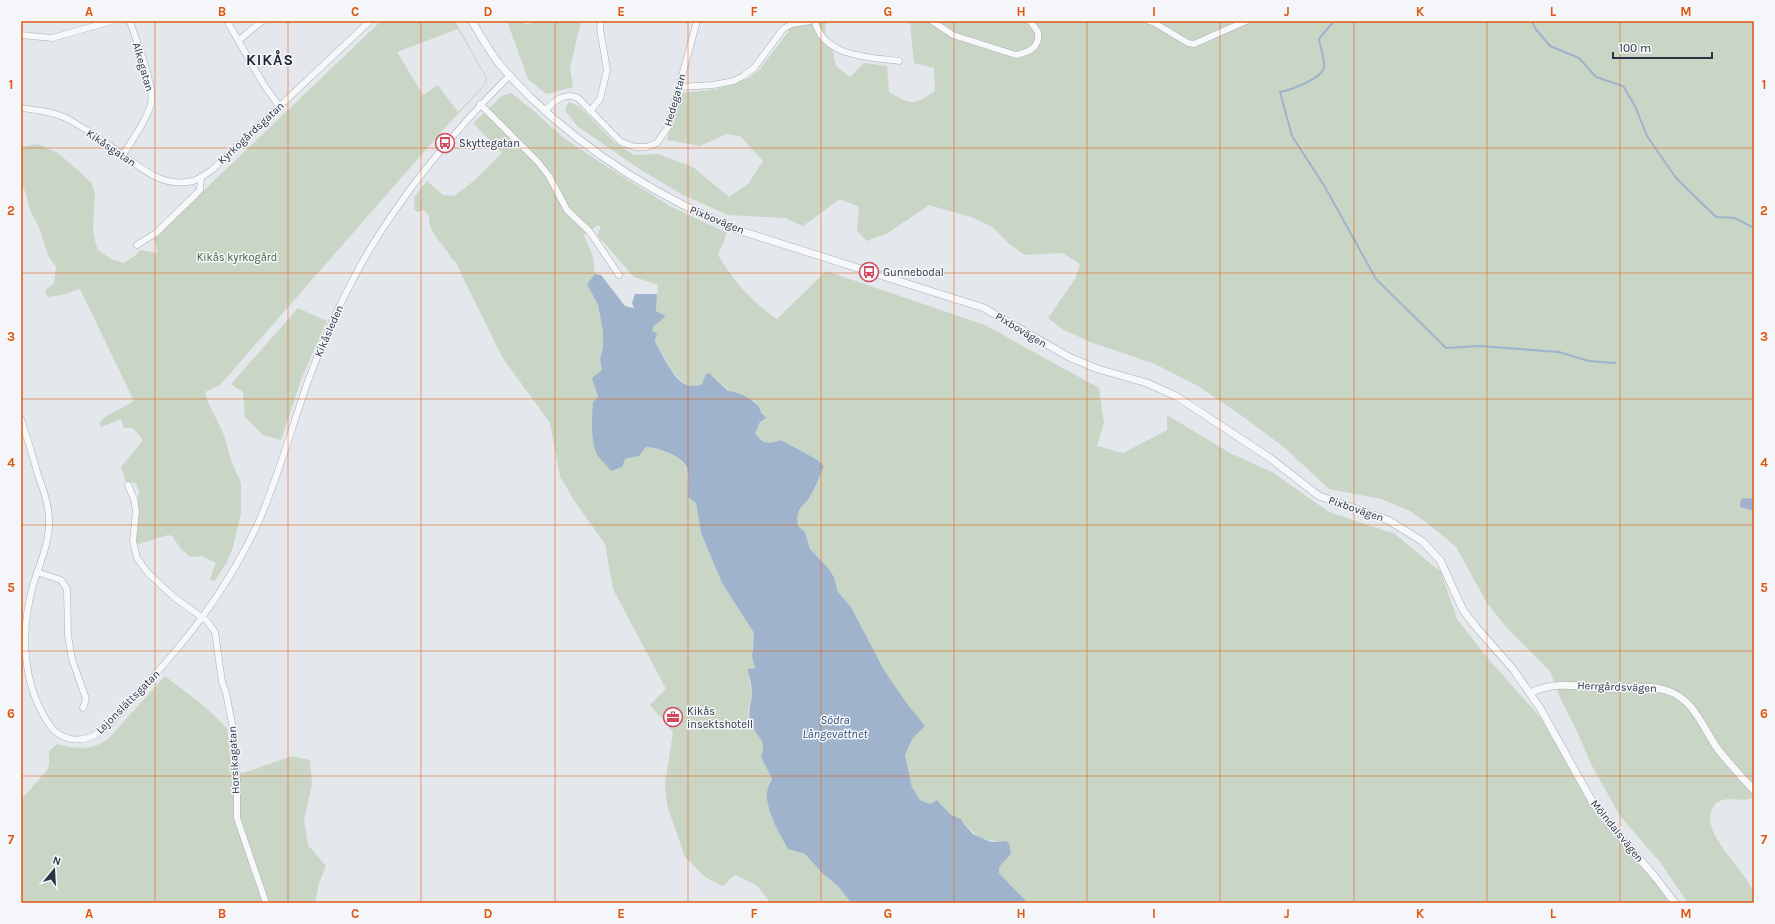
<svg xmlns="http://www.w3.org/2000/svg" width="1775" height="924" viewBox="0 0 1775 924" font-family="Karla,sans-serif">
<style>
.green{fill:#c9d6c5;fill-rule:evenodd}
.water{fill:#9fb4cc}
.lines{fill:none;stroke-linecap:round;stroke-linejoin:round}
.stream{stroke:#9fb4cc;stroke-width:2}
.minor-casing{stroke:#a9aeb7;stroke-width:7}
.tertiary-casing{stroke:#a9aeb7;stroke-width:8}
.minor{stroke:#f7f8fa;stroke-width:6}
.tertiary{stroke:#f7f8fa;stroke-width:7}
.grid{fill:none;stroke:#df570f;stroke-width:1;stroke-opacity:0.55}
.labels{text-anchor:middle;dominant-baseline:central;stroke-width:3;stroke-linejoin:round;paint-order:stroke}
.street-label{font-size:11px;fill:#2b3445;stroke:#f4f6f9}
.poi-label{font-size:11px;fill:#2b3445;stroke:#f4f6f9;text-anchor:start}
.park-label{font-size:11px;fill:#3f6138;stroke:#f4f6f9}
.water-label{font-size:12px;font-style:italic;fill:#34527a;stroke:#f4f6f9}
.district-label{font-size:15px;font-weight:bold;letter-spacing:1px;fill:#1d2536;stroke:#f4f6f9}
.neatline{fill:none;stroke:#df570f;stroke-width:1.5}
.grid-label{font-size:13px;text-anchor:middle;font-weight:bold;fill:#df570f}
</style>
<rect width="100%" height="100%" fill="#e4e7ec"/>
<g class="green">
<path d="M381,21H455L487,78L486,84L443,130L220,385L205,392L208,402L224,435L232,463L241,483V514L233,547L227,562L214,582L210,579L216,563L202,556L190,557L181,549L172,536L168,535L135,545L138,520V496L139,492L137,485L133,482L129,483L126,481L121,467L143,440L133,428H124L121,419L101,427L99,423L105,417L134,401L80,289L62,295L47,297L45,290L54,283L56,267L49,257L38,225L30,210L26,193L21,184V147L38,144L58,153L92,183L95,196L93,227L95,241L98,250L111,259L124,263L136,255L140,250L158,253L154,238ZM458,29L486,78L485,84L458,112L438,85L423,95L397,52Z"/>
<polygon points="507,21 520,21 528,25 532,21 581,21 570,68 573,87 546,94 528,79"/>
<path d="M792,21H826L825,32L832,47L836,66L850,77L864,63L887,66L889,92C911,105 913,106 935,91L934,68L914,63L910,23L899,21H1754V499L1747,498L1740,507L1754,511V797C1744,803 1728,796 1718,802C1715,803 1714,807 1712,809C1701,835 1743,867 1753,891C1755,894 1754,899 1754,903H1688L1660,862L1620,816L1591,764L1576,729L1560,698L1550,671L1507,628L1487,603L1456,547L1431,526L1410,511L1381,499L1329,489L1285,448L1245,418L1198,386L1155,364L1090,342L1062,329L1048,318L1075,279L1080,264L1063,253L1025,255L1008,243L992,227L971,217L929,205L888,233L867,241L857,231L859,207L840,199L803,226L785,218L728,215L683,195L638,168L577,126L565,110L569,102L580,107L614,142L634,155L658,154L693,167L729,197L748,184L763,161L740,136L726,134L700,146L667,140L682,93L717,89L749,78L759,70L788,32Z"/>
<path d="M511,93L535,112L564,138L609,168L670,206L727,233L718,255C735,283 750,300 777,319L826,271L985,325L1099,388L1104,423L1097,446L1123,453L1167,430V415L1230,453L1272,472L1329,512L1395,534L1441,572L1457,619L1490,661L1541,718L1595,813L1656,883L1669,903H1028L999,873V867L1011,854L1006,841C981,842 977,837 961,820C959,817 954,816 950,814C946,810 942,804 937,800L930,804L920,800L912,787L905,755L913,738L908,705L884,670L851,607L838,592L834,577L828,568L810,549L805,532L798,527C795,505 803,509 812,493C817,485 820,475 824,466L816,459L781,440C768,444 765,445 755,433L760,422L767,419L761,413L755,401C745,398 739,391 729,391L713,376L706,377L702,384L691,387L684,383L669,369L666,360L655,342L652,331L654,326L664,315L656,311L658,285L634,277L597,235L601,227L598,225L584,235L593,257L595,274L587,284L598,305L603,332V348L600,359L602,370L593,378L598,397L625,459L639,456L646,447C657,447 683,456 686,468C689,476 688,488 688,497L696,503L701,533L722,583L754,633L752,649L755,668L749,669V682L752,693L748,711L753,727L762,740L764,747L761,757L772,779C771,782 768,785 768,788C762,804 780,835 788,849L805,854L823,874L838,886L851,903H771L756,885L735,875L723,886L705,877L685,857L667,805L665,784L673,732L650,705L666,689L613,589L605,544L573,499L560,476L550,423L502,357L455,261L451,259L450,255C440,242 428,231 429,215L424,210L418,212L414,209L415,196L427,181L443,195L454,196L475,180L502,153L473,123L502,96Z"/>
<polygon points="298,308 327,321 302,377 281,440 263,435 245,417 243,392 231,384"/>
<path d="M165,676L204,706L227,728L232,770L243,773L292,756L310,760L312,784L304,819L308,845L326,866L319,883L315,903H21V800L47,770L49,765V751L57,744C76,749 91,751 108,739Z"/>
</g>
<g class="water">
<path d="M595,274L601,275L625,306L634,308L632,303L635,294H657L656,311L664,315L665,317L654,326L652,331L656,333L657,336L655,339V342C663,354 675,387 693,386C696,386 699,385 702,384L706,374L709,373L728,391C738,391 761,402 761,413L767,418L760,422L755,433C764,445 768,444 781,440L816,459L824,466C820,475 817,484 812,493C804,509 795,505 798,526L805,532L810,549L828,568L834,577L838,592L851,607L884,670L908,705L925,726L913,738L905,755L912,787L920,800L930,804L937,800L950,814L961,819L964,824L973,834L991,842L1006,841L1009,843L1011,854L999,867V873L1028,903H851L838,886L823,874L805,854L788,849C780,835 762,804 768,788C768,785 771,782 772,779L761,757C767,740 759,740 753,727C746,711 751,707 752,693C752,686 749,677 748,669L755,668L752,657L754,633L722,583L701,533L696,503L688,497C688,488 689,476 687,468C683,456 657,447 646,447L639,456L625,459L622,467L611,471C607,466 602,461 598,456C590,443 592,417 593,402L598,397L592,378L602,370L600,359L603,348V332L598,305L587,284Z"/>
<polygon points="1747,498 1754,499 1754,511 1740,507 1741,499"/>
</g>
<g class="lines">
<g class="stream">
<polyline points="1532,21 1535,28 1550,46 1579,58 1596,77 1623,86 1635,106 1647,136 1676,178 1716,217 1735,218 1754,228"/>
<path d="M1333,22L1319,39C1320,47 1325,59 1324,67C1322,79 1290,90 1280,92L1292,136L1325,187L1376,279L1446,348L1479,346L1559,352L1589,361L1615,363"/>
</g>
<defs>
<g id="minor">
<polyline points="227,21 264,85 279,106"/>
<path d="M815,21C823,57 869,57 899,61"/>
<path d="M932,21L953,35L1016,55C1029,52 1040,48 1038,32L1030,21"/>
<polyline points="1149,21 1153,22 1188,43 1194,44 1246,21"/>
<polyline points="21,35 52,38 112,21"/>
<polyline points="239,40 262,21"/>
<polyline points="679,87 713,85 734,81 743,76 754,68 783,29 792,24 810,21"/>
<polyline points="480,104 538,162 549,176 567,210 590,232 619,275"/>
<path d="M21,108C37,110 54,112 68,119C87,130 107,143 124,156C145,171 165,188 193,181C199,179 206,174 212,170L370,21"/>
<path d="M545,111C554,101 564,92 578,98L621,142L635,147H646L657,143L668,127L697,21"/>
<polyline points="590,111 600,99 607,70 600,29 601,21"/>
<path d="M123,155C132,140 147,120 151,104C155,85 136,41 130,21"/>
<polyline points="137,245 156,233 195,195 200,190 201,177"/>
<path d="M21,419C27,438 33,456 38,475C43,489 49,505 49,520C50,541 40,563 34,582C20,629 21,685 51,727C56,734 63,737 71,739C95,743 108,725 123,709C178,652 226,594 259,521C278,477 291,430 307,384C321,344 339,305 359,268C399,196 451,134 509,76"/>
<polyline points="128,485 134,499 136,511 133,541 137,558 148,573 175,598 207,621 215,632 222,682 226,693 233,728 237,780 237,818 266,903"/>
<polyline points="37,572 61,580 67,589 68,636 72,659 86,699 83,708"/>
</g>
<g id="tertiary">
<path d="M472,21C480,35 488,49 498,62C508,75 520,86 531,98C592,156 663,200 741,231L984,308L1069,357L1098,369L1147,383L1176,396L1270,458L1319,496L1388,520L1422,541L1440,560L1463,610L1476,627L1513,669L1540,708L1593,803L1609,823L1656,878L1675,903"/>
<path d="M1530,693C1553,681 1577,686 1601,688C1623,690 1644,684 1665,690C1695,698 1703,730 1720,752C1731,765 1742,778 1754,790"/>
</g>
</defs>
<use href="#minor" class="minor-casing"/>
<use href="#tertiary" class="tertiary-casing"/>
<use href="#minor" class="minor"/>
<use href="#tertiary" class="tertiary"/>
</g>
<path class="grid" d="M155,21V903M288,21V903M421,21V903M555,21V903M688,21V903M821,21V903M954,21V903M1087,21V903M1220,21V903M1354,21V903M1487,21V903M1620,21V903M21,148H1754M21,273H1754M21,399H1754M21,525H1754M21,651H1754M21,776H1754"/>
<defs>
<symbol id="bus-ring" viewBox="-11 -11 22 22"><circle r="9.5" fill="#f4f6f9" stroke="#d1495b" stroke-width="1.5"/><path d="M-5-6H5V4H4V6H2V4H-2V6H-4V4H-5ZM-3.5-4V0h7V-4ZM-3.5 1.2v1.5H-2V1.2ZM2 1.2v1.5H3.5V1.2Z" fill="#d1495b"/></symbol>
<symbol id="office-ring" viewBox="-11 -11 22 22"><circle r="9.5" fill="#f4f6f9" stroke="#d1495b" stroke-width="1.5"/><path d="M-6-3h4V-5.5h4V-3h4V5H-6ZM-1-4.5V-3h2v-1.5ZM-6 0V1H6V0Z" fill="#d1495b"/></symbol>
</defs>
<g fill-rule="evenodd">
<use href="#bus-ring" x="434" y="132" width="22" height="22"/>
<use href="#bus-ring" x="858" y="261" width="22" height="22"/>
<use href="#office-ring" x="662" y="706" width="22" height="22"/>
</g>
<g class="labels">
<g class="street-label">
<text transform="translate(143 67) rotate(74)">Alkegatan</text>
<text transform="translate(675 100) rotate(-74)">Hedegatan</text>
<text transform="translate(251 133) rotate(-43)">Kyrkogårdsgatan</text>
<text transform="translate(111 148) rotate(34)">Kikåsgatan</text>
<text transform="translate(717 220) rotate(22)">Pixbovägen</text>
<text transform="translate(1021 330) rotate(31)">Pixbovägen</text>
<text transform="translate(329 331) rotate(-66)">Kikåsleden</text>
<text transform="translate(1356 509) rotate(19)">Pixbovägen</text>
<text transform="translate(1617 687) rotate(2)">Herrgårdsvägen</text>
<text transform="translate(128 702) rotate(-45)">Lejonslättsgatan</text>
<text transform="translate(234 760) rotate(-93)">Horsikagatan</text>
<text transform="translate(1617 831) rotate(51)">Mölndalsvägen</text>
</g>
<g class="poi-label">
<text x="459" y="143">Skyttegatan</text>
<text x="883" y="272">Gunnebodal</text>
<text x="687" y="711">Kikås<tspan x="687" dy="13">insektshotell</tspan></text>
</g>
<g class="park-label">
<text x="237" y="257">Kikås kyrkogård</text>
</g>
<g class="water-label">
<text x="835" y="720">Södra<tspan x="835" dy="14">Långevattnet</tspan></text>
</g>
<g class="district-label">
<text x="270" y="60">KIKÅS</text>
</g>
</g>
<rect width="1775" height="924" fill="none" stroke="#f4f6f9" stroke-width="44"/>
<g transform="translate(54 870) rotate(18)" stroke="#f4f6f9" stroke-width="3" paint-order="stroke">
<path d="M0-3L7 15L0 10L-7 15Z" fill="#2b3445"/>
<text y="-6" font-size="11" font-weight="bold" text-anchor="middle" fill="#2b3445">N</text>
</g>
<path d="M1613 52v6h99v-6" fill="none" stroke="#2b3445" stroke-width="2"/>
<text x="1619" y="52" font-size="12" fill="#2b3445" stroke="#f4f6f9" stroke-width="3" paint-order="stroke">100 m</text>
<rect x="22" y="22" width="1731" height="880" class="neatline"/>
<g class="grid-label">
<text x="89" y="16">A</text>
<text x="222" y="16">B</text>
<text x="355" y="16">C</text>
<text x="488" y="16">D</text>
<text x="621" y="16">E</text>
<text x="754" y="16">F</text>
<text x="888" y="16">G</text>
<text x="1021" y="16">H</text>
<text x="1154" y="16">I</text>
<text x="1287" y="16">J</text>
<text x="1420" y="16">K</text>
<text x="1553" y="16">L</text>
<text x="1686" y="16">M</text>
<text x="11" y="89">1</text>
<text x="1764" y="89">1</text>
<text x="11" y="215">2</text>
<text x="1764" y="215">2</text>
<text x="11" y="341">3</text>
<text x="1764" y="341">3</text>
<text x="11" y="467">4</text>
<text x="1764" y="467">4</text>
<text x="11" y="592">5</text>
<text x="1764" y="592">5</text>
<text x="11" y="718">6</text>
<text x="1764" y="718">6</text>
<text x="11" y="844">7</text>
<text x="1764" y="844">7</text>
<text x="89" y="918">A</text>
<text x="222" y="918">B</text>
<text x="355" y="918">C</text>
<text x="488" y="918">D</text>
<text x="621" y="918">E</text>
<text x="754" y="918">F</text>
<text x="888" y="918">G</text>
<text x="1021" y="918">H</text>
<text x="1154" y="918">I</text>
<text x="1287" y="918">J</text>
<text x="1420" y="918">K</text>
<text x="1553" y="918">L</text>
<text x="1686" y="918">M</text>
</g>
</svg>
